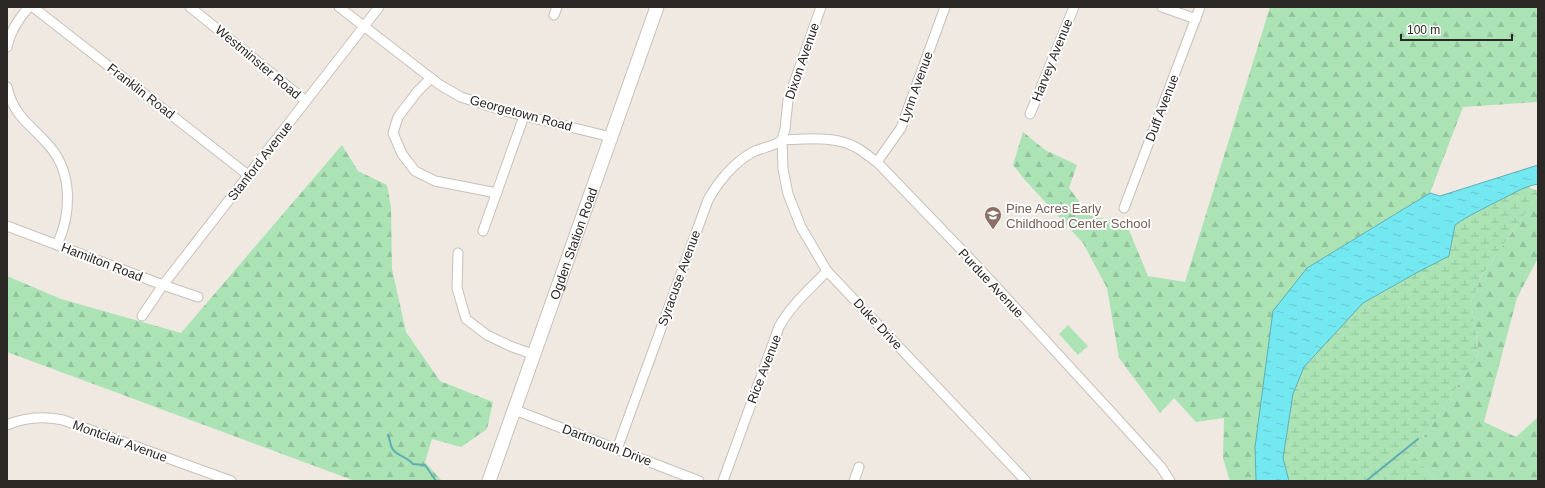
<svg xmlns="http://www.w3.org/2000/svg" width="1545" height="488" viewBox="0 0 1545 488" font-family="Arial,sans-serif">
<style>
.forest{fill:url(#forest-firs)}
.wetland{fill:url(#wetland-marsh)}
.pitch{fill:#abe3b5}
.water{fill:url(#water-ripples);stroke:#5eaeb4}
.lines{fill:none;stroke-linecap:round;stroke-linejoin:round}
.stream{stroke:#5eaeb4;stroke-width:2}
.street-casing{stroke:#c7c1ba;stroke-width:11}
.secondary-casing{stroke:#c7c1ba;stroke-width:15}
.street{stroke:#fff;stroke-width:9}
.secondary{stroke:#fff;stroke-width:13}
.labels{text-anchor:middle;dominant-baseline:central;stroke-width:4;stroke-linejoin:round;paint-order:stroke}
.street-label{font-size:13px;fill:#2b2826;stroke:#fff}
.education-label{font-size:13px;fill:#785e54;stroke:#fff;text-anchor:start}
</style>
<defs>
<pattern id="forest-firs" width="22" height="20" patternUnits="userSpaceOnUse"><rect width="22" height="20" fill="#abe3b5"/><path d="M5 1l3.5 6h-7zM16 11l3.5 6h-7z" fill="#93c39c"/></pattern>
<pattern id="wetland-marsh" width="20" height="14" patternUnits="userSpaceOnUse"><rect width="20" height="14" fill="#abe3b5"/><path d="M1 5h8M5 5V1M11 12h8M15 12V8" fill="none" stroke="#93c39c"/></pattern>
<pattern id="water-ripples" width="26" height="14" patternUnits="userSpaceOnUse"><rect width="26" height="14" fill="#74e8f1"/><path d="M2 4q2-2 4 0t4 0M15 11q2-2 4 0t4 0" fill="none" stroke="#65c7ce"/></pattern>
</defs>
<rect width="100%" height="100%" fill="#efe9e2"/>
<g class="forest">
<polygon points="1270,7 1538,7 1538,102 1463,107 1430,193 1307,268 1274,311 1255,447 1256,481 1230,481 1223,458 1224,418 1196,422 1174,398 1160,413 1119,358 1107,288 1083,243 1024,179 1013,165 1023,132 1045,150 1077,165 1069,188 1090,216 1126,223 1148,276 1185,282"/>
<polygon points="342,145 358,171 387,185 391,207 392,269 406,332 440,381 493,402 487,429 461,447 432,439 425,462 442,481 355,481 7,352 7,276 61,299 181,333"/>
<polygon points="1538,195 1538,258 1517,298 1484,422 1516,437 1538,417 1538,481 1437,481 1412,454 1479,354 1471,302 1482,275"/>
</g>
<path class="wetland" d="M1526,186L1538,191V195L1482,275L1471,302L1479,354L1412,454L1437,481H1289L1283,458L1293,394L1304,367L1363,303L1416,273L1449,256L1455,225C1476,209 1502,199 1526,186Z"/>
<polygon class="pitch" points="1068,325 1088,346 1078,355 1059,334"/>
<path class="water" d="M1538,165V184C1522,187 1513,194 1498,201C1483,209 1469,215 1455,225L1449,256L1416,273L1363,303L1304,367L1293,394L1283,458L1289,481H1256L1255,447L1273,311L1307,268L1430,193L1440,196Z"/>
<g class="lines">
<g class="stream">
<path d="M388,435C390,439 390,444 392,448C396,456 406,456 413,464L425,465L436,481"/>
<polyline points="1366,481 1418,439"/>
</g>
<defs>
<g id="street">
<polyline points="33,7 248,175"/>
<polyline points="190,7 306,101"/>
<polyline points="339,7 440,85 461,97 501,110 611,137"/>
<polyline points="821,7 788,100 785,129 782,140 783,169 788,194 801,227 827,271 1026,481"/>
<polyline points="1162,7 1196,19"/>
<polyline points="554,15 557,7"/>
<path d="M7,47C10,32 18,19 29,7"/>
<polyline points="431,78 417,92 398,117 393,133 402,154 415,171 435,181 497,193"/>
<path d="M7,87C14,118 33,126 51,148C73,175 71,215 57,245"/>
<polyline points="1030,114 1074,7"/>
<path d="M782,140C807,139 837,135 859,149C865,153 871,158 877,162L978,267L1112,413L1161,467L1170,481"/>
<polyline points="877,162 901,128 945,7"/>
<polyline points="1124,208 1200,7"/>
<polyline points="7,226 163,285 198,297"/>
<polyline points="483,231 524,116"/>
<polyline points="458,253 457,288 466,319 487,335 510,346 535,355"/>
<polyline points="142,316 163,285 379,7"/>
<polyline points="515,410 699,481"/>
<path d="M7,425C25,417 44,416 63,420L231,481"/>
<path d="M617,449L708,200C718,182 734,162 753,152C763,147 773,147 782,140"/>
<path d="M723,481L779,327C791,305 810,289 827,271"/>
<polyline points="854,481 859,467"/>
</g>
<g id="secondary">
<path id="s1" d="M489,481L657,7"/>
</g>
</defs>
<use href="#street" class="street-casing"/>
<use href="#secondary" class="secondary-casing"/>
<use href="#street" class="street"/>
<use href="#secondary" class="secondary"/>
</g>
<defs>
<symbol id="school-pin" viewBox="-11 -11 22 30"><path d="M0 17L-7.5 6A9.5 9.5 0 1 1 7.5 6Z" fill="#8d6e63" stroke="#fff"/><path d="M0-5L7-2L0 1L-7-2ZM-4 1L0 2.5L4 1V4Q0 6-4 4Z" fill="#fff"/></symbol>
</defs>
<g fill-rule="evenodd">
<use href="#school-pin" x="983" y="205" width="20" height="27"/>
</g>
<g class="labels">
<g class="street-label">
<text transform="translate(1052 60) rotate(-68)">Harvey Avenue</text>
<text transform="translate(802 61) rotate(-71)">Dixon Avenue</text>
<text transform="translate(258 62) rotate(40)">Westminster Road</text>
<text transform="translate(916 87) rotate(-70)">Lynn Avenue</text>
<text transform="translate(141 91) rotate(38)">Franklin Road</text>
<text transform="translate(1162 108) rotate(-69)">Duff Avenue</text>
<text transform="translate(521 113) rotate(15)">Georgetown Road</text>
<text transform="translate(260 161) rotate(-52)">Stanford Avenue</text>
<text stroke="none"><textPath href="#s1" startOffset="252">Ogden Station Road</textPath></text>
<text transform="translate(102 262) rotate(21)">Hamilton Road</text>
<text transform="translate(679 278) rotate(-70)">Syracuse Avenue</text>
<text transform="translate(991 283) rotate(47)">Purdue Avenue</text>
<text transform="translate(878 324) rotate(47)">Duke Drive</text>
<text transform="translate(764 369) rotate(-69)">Rice Avenue</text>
<text transform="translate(120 441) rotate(20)">Montclair Avenue</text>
<text transform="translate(607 445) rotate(21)">Dartmouth Drive</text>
</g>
<g class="education-label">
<text x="1006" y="208">Pine Acres Early<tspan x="1006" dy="15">Childhood Center School</tspan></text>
</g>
</g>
<rect width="1545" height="488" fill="none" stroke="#2b2826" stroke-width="16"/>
<path d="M1401 34v6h111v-6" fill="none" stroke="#2b2826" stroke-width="2"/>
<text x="1407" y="34" font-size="12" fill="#2b2826" stroke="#ffffff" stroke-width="3" paint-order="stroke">100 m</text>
</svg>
